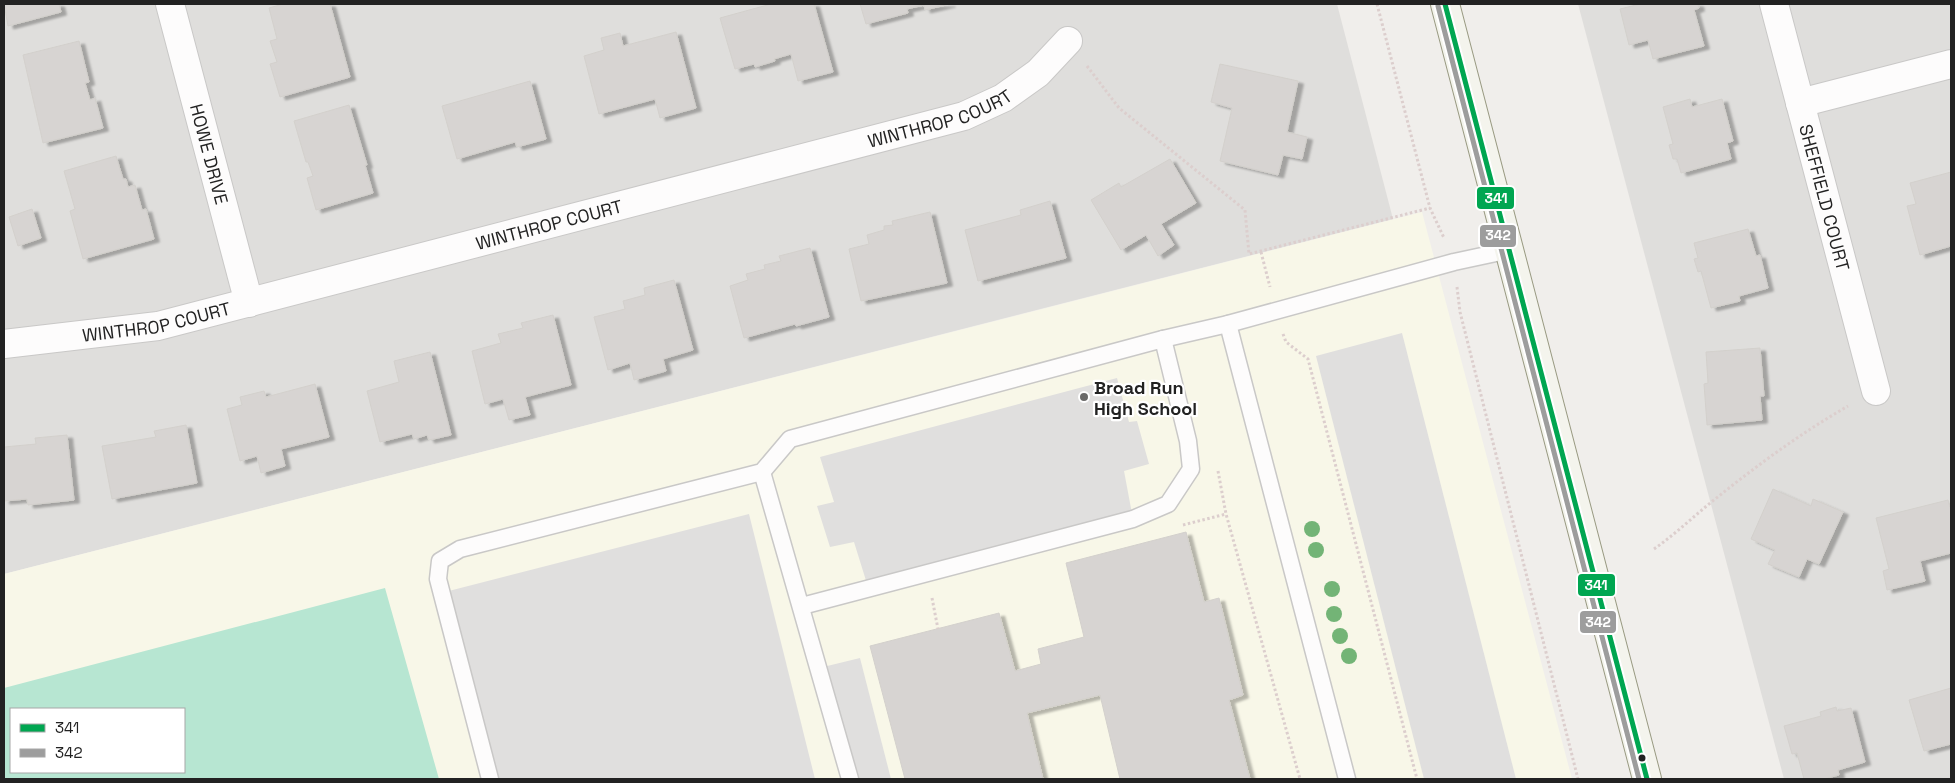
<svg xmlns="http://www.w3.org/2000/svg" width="1955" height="783" viewBox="0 0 1955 783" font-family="'Space Grotesk',sans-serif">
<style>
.residential{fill:#dfdedc}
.education{fill:#f8f7e8;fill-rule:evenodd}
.pitch{fill:#b7e6d2;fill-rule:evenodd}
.parking{fill:#e0dfde}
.building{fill:#d7d4d2;stroke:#d3d0cc;filter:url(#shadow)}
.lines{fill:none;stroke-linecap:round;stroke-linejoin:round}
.lane-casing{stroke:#c9c8c7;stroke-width:19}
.street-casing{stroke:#c9c8c7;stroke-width:30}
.secondary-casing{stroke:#999a82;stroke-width:30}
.path{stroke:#dccecd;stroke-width:3;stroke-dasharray:2.5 2.5;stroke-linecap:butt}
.lane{stroke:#fdfcfc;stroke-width:16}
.street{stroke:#fdfcfc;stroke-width:28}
.secondary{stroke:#f4f4ed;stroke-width:28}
.bus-1-casing{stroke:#fff;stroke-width:9}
.bus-2-casing{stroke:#fff;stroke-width:9}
.bus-1{stroke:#00a651;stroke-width:5}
.bus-2{stroke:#9d9d9d;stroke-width:5}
.tree{fill:#73b476}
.poi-dot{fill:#6a6968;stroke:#fff;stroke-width:2}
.bus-dot{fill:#222;stroke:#fff;stroke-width:2}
.labels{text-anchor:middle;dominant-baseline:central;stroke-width:4.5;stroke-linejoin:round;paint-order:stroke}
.street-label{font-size:18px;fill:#222;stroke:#fff}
.poi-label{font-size:18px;font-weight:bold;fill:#222;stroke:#fff;text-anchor:start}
.line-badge{stroke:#fff;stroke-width:2}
.badge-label{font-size:14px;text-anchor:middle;font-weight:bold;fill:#fff}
</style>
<defs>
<filter id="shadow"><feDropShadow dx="5.5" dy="3" stdDeviation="1" flood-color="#0004"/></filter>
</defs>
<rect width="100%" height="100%" fill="#f0eeeb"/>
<g class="residential">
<polygon points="4,4 1337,4 1393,219 4,574"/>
<polygon points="1578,4 1951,4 1951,779 1784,779"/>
</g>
<path class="education" d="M1422,212L1572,779H4V574ZM11,709H184V772H11Z"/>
<path class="pitch" d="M385,588L439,779H4V688ZM11,709H184V772H11Z"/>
<g class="parking">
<polygon points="1402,333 1516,779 1424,779 1316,356"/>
<polygon points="1117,378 1129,422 1137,421 1149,464 1124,471 1133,519 868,587 854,542 830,547 817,506 834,502 820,457"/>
<polygon points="749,514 815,779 490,779 441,593"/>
<polygon points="860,658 891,779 850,779 819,668"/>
</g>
<g class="building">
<polygon points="4,4 59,4 61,12 8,26"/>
<polygon points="283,4 330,4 350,77 280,97 270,64 277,62 270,41 277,39 269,8"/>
<polygon points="771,4 814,4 833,72 798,81 791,54 774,59 775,61 755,67 754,64 735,69 720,18"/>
<polygon points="860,4 950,4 925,10 924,5 907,9 908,13 866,24"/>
<polygon points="1640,4 1698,4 1699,8 1694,10 1704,46 1653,59 1648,40 1629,45 1620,9"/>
<polygon points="676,32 696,108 660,118 655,99 599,114 584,56 604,50 601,38 620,33 623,46"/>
<polygon points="79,41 89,82 85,83 90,100 95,98 103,128 43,143 23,55"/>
<polygon points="1220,64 1298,81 1287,132 1307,137 1302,159 1283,155 1278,175 1220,161 1232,108 1211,102"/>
<polygon points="530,81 546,139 517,147 515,142 457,159 442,106"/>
<polygon points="1690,99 1692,107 1722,99 1733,141 1727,143 1731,159 1681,173 1677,159 1673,159 1669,145 1673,144 1663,107"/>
<polygon points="349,105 367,165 365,165 373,193 316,210 307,178 313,176 308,162 306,162 294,121"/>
<polygon points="116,156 123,179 126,179 128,187 135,185 142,210 146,209 154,239 83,259 70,211 75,209 64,171"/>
<polygon points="1170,159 1196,203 1161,224 1174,245 1158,256 1146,235 1121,250 1091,200 1119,183 1121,187"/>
<polygon points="1951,172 1951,246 1920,255 1907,206 1916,204 1910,183"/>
<polygon points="1050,201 1066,258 978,281 965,230 1021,215 1020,210"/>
<polygon points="32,209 41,238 18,246 9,217"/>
<polygon points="930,212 947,283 861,301 849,249 869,244 867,235 884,230 884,226 893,225 892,221"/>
<polygon points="1748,229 1756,256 1760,255 1768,288 1739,296 1740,301 1711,308 1701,271 1698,272 1694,259 1698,258 1694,243"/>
<polygon points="810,248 829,317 796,326 795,324 744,338 730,286 748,280 746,274 765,269 764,265 781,261 779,256"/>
<polygon points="674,280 693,350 663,359 666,371 634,380 630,363 608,370 594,317 625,309 623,301 645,295 644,288"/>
<polygon points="553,315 571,385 525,397 530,415 509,420 503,399 485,404 472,351 501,343 498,334 523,328 521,323"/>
<polygon points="1760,348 1764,396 1760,396 1762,420 1707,425 1704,384 1708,383 1706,352"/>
<polygon points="430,352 451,435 429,440 427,435 414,439 412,434 380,442 367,391 399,382 394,361"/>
<polygon points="315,384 329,437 281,449 285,466 261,473 257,456 240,461 227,409 242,405 240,397 264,391 266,397"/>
<polygon points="186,425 197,483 112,499 102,446 156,437 154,431"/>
<polygon points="67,435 74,500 28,505 27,499 4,501 4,447 36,444 35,438"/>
<polygon points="1773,489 1811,506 1813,499 1843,512 1819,564 1807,559 1799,577 1768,564 1775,550 1751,539"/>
<polygon points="1948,500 1951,511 1951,553 1920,561 1925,581 1887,590 1883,571 1889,569 1876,518"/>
<polygon points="1186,532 1204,602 1219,598 1243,695 1229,700 1250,779 1120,779 1100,695 1027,713 1043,779 905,779 870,646 999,613 1015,671 1041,664 1038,649 1084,637 1066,563"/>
<polygon points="1951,688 1951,744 1924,751 1909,700"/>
<polygon points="1836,707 1837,711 1851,708 1865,762 1838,770 1839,775 1824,779 1804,779 1797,753 1792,754 1784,726 1821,716 1820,712"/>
</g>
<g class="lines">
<defs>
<g id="lane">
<polyline points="1228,324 1347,779"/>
<polyline points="762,472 850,779"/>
<polyline points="802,606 1133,519 1168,504 1191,469 1188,441 1163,339"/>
<polyline points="490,779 438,579 440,561 460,549 762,472 790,439 1163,339 1228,324 1454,262 1510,250"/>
</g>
<g id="street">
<path id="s1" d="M170,4L249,303"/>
<path id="s2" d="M1774,4L1876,391"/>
<polyline points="1800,103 1951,64"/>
<path id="s3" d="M4,344L158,326L964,116L1003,98L1038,73L1068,41"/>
</g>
<polyline id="secondary" points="1445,4 1647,779"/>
</defs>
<use href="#lane" class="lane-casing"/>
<use href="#street" class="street-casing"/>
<use href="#secondary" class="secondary-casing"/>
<g class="path">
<polyline points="1377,4 1430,208 1444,238"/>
<polyline points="1087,66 1119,108 1245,210 1249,254 1430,208"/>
<polyline points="1261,252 1270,287"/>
<polyline points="1457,287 1460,312 1578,779"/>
<polyline points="1283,334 1286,342 1308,359 1417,779"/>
<polyline points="1218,471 1226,514 1300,779"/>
<polyline points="1183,525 1226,514"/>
<path d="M1654,549C1677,533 1697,513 1719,496C1760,463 1803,432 1848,406"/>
<polyline points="932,598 938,629"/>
</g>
<use href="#lane" class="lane"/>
<use href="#street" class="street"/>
<use href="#secondary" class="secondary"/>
<defs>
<polyline id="bus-1" points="1445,4 1647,779"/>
<polyline id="bus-2" points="1438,6 1639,779"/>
</defs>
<use href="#bus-1" class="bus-1-casing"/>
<use href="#bus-2" class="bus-2-casing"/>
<use href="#bus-1" class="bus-1"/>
<use href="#bus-2" class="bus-2"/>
</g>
<g class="tree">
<circle cx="1312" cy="529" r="8"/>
<circle cx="1316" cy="550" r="8"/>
<circle cx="1332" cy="589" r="8"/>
<circle cx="1334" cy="614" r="8"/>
<circle cx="1340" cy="636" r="8"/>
<circle cx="1349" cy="656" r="8"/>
</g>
<circle class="poi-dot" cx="1084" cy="397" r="5"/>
<circle class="bus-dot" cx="1642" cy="758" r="4.5"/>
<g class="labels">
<g class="street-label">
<text stroke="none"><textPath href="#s3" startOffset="964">WINTHROP COURT</textPath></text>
<text stroke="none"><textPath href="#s1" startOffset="155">HOWE DRIVE</textPath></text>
<text stroke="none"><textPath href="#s2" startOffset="200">SHEFFIELD COURT</textPath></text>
<text stroke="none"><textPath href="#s3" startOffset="559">WINTHROP COURT</textPath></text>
<text stroke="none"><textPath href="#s3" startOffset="154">WINTHROP COURT</textPath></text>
</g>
<g class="poi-label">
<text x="1094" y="387">Broad Run<tspan x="1094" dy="21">High School</tspan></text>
</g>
</g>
<g class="line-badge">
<rect x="1476" y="186" width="39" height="24" rx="5" fill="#00a651"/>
<rect x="1479" y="224" width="38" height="24" rx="5" fill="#9d9d9d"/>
<rect x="1577" y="573" width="39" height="24" rx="5" fill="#00a651"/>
<rect x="1579" y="610" width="38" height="24" rx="5" fill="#9d9d9d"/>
</g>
<g class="badge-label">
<text x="1496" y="203">341</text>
<text x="1498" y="240">342</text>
<text x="1596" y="590">341</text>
<text x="1598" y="627">342</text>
</g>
<rect width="1955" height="783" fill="none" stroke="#222222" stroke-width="10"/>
<rect x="10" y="708" width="175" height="65" fill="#ffffff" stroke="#a7a7a7"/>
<rect x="20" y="724" width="25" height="8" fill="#00a651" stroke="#a7a7a7"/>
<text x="55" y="733" font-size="15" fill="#222222">341</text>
<rect x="20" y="749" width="25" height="8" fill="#9d9d9d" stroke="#a7a7a7"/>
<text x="55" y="758" font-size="15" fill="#222222">342</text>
</svg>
